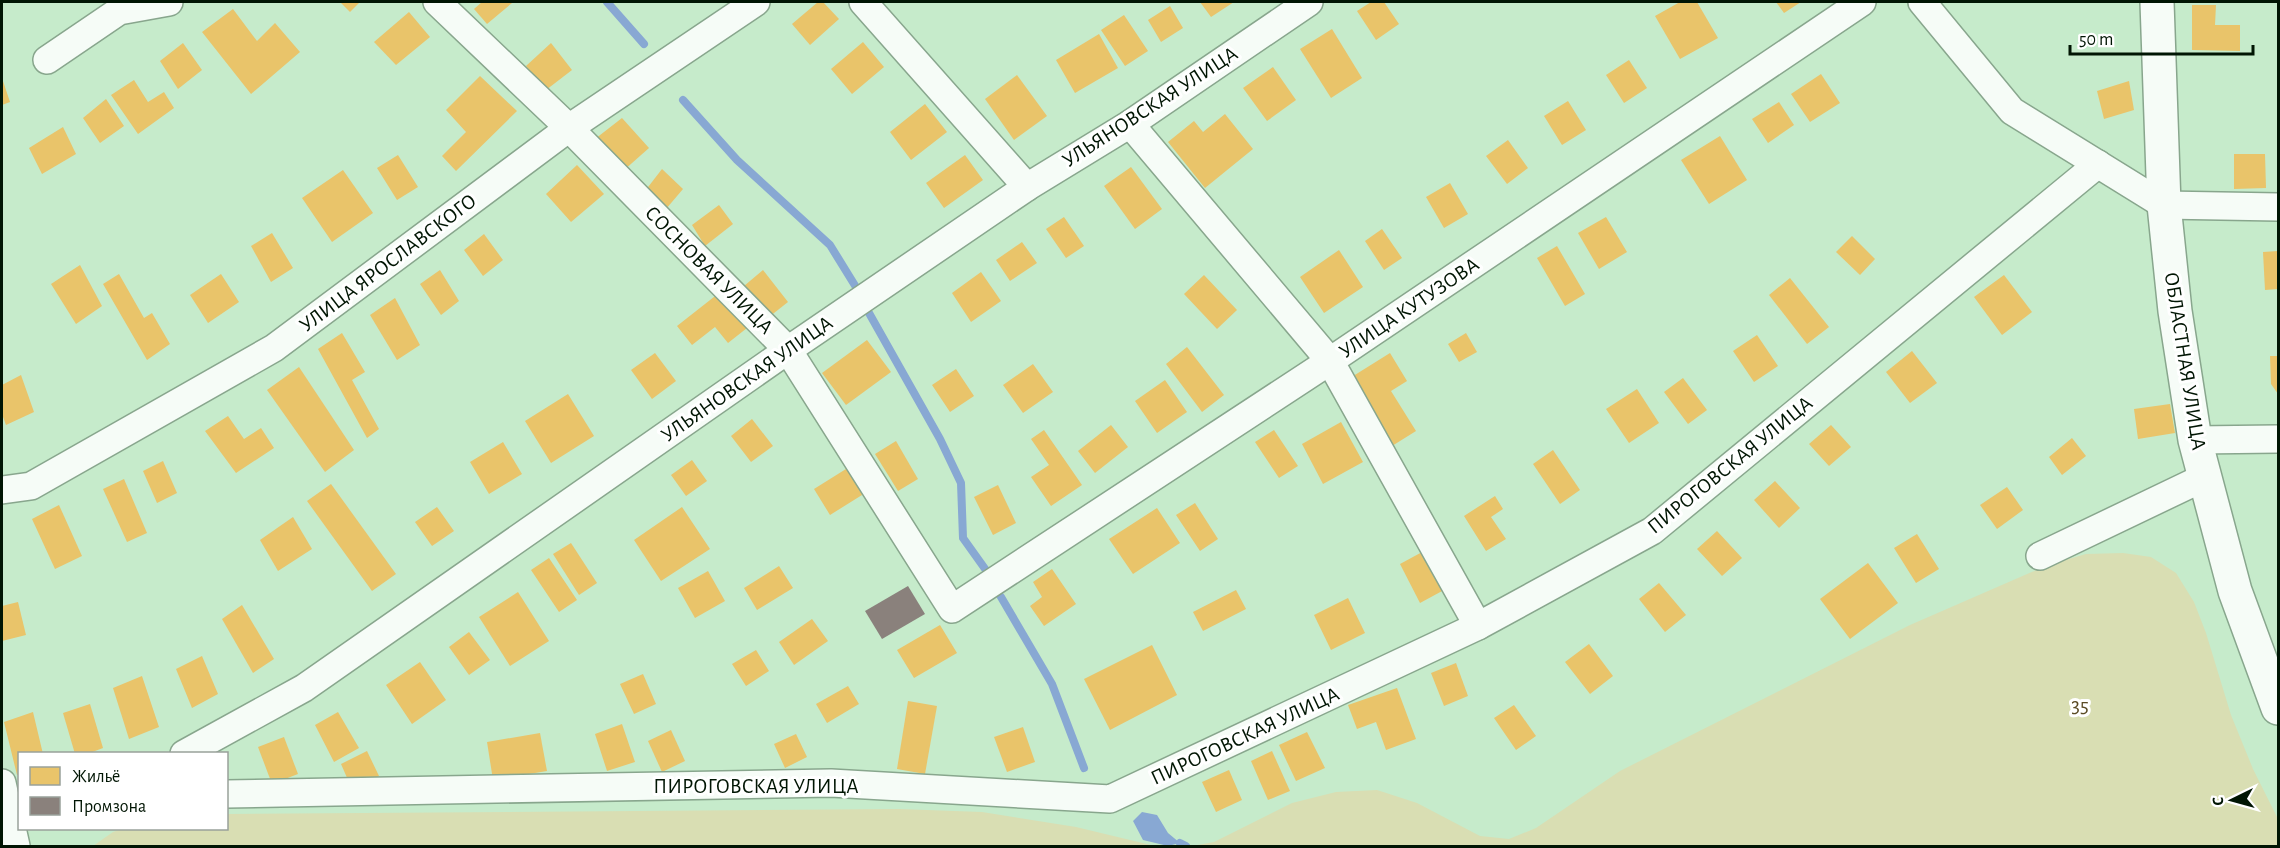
<svg xmlns="http://www.w3.org/2000/svg" width="2280" height="848" viewBox="0 0 2280 848" font-family="'Alegreya Sans',sans-serif">
<style>
.green{fill:#d9deb3}
.water{fill:#88a8d3}
.homes{fill:#e9c46a}
.industry{fill:#8a817c}
.lines{fill:none;stroke-linecap:round;stroke-linejoin:round}
.stream{stroke:#88a8d3;stroke-width:8}
.street-casing{stroke:#88a68d;stroke-width:30}
.secondary-casing{stroke:#88a68d;stroke-width:36}
.street{stroke:#f6fcf7;stroke-width:27}
.secondary{stroke:#f6fcf7;stroke-width:33}
.labels{text-anchor:middle;dominant-baseline:central;stroke-width:6;stroke-linejoin:round;paint-order:stroke}
.street-label{font-size:21px;fill:#001503;stroke:#fff}
.park-label{font-size:21px;fill:#5b4b25;stroke:#fff}
</style>
<rect width="100%" height="100%" fill="#c6ebcb"/>
<g class="green">
<polygon points="2123,553 2151,557 2176,573 2194,602 2206,633 2231,715 2253,769 2278,819 2278,846 1192,846 1214,842 1292,803 1336,792 1377,790 1417,803 1480,836 1509,839 1536,828 1620,771 1910,625 2048,565 2086,554"/>
<polygon points="899,809 982,812 1076,827 1155,846 93,846 113,832 122,829 226,828 227,814"/>
</g>
<polygon class="water" points="1142,812 1157,815 1168,833 1180,843 1168,846 1143,840 1133,821"/>
<g class="homes">
<polygon points="340,2 360,2 350,12"/>
<polygon points="482,2 511,2 512,3 487,24 474,9"/>
<polygon points="818,2 823,2 839,19 810,45 792,24"/>
<polygon points="1200,2 1234,2 1211,17"/>
<polygon points="1371,2 1384,2 1399,24 1376,40 1357,11"/>
<polygon points="1680,2 1697,2 1718,38 1680,59 1655,16"/>
<polygon points="1776,2 1801,2 1784,13"/>
<polygon points="2192,5 2216,5 2215,25 2240,25 2240,51 2192,50"/>
<polygon points="1170,6 1183,28 1161,42 1148,20"/>
<polygon points="233,9 257,41 275,23 300,52 251,94 202,32"/>
<polygon points="409,12 430,37 396,65 374,42"/>
<polygon points="1124,15 1148,51 1125,66 1101,30"/>
<polygon points="1332,29 1362,78 1331,98 1300,49"/>
<polygon points="1099,34 1118,68 1075,93 1056,60"/>
<polygon points="863,42 884,67 852,94 831,69"/>
<polygon points="183,43 202,70 178,89 160,61"/>
<polygon points="551,43 572,70 546,90 526,66"/>
<polygon points="1629,60 1647,88 1624,103 1606,75"/>
<polygon points="1273,67 1296,100 1267,121 1243,88"/>
<polygon points="1821,74 1840,103 1810,122 1791,94"/>
<polygon points="1017,75 1047,116 1014,140 985,99"/>
<polygon points="480,76 517,111 456,171 442,156 466,132 446,110"/>
<polygon points="2,78 10,102 2,105"/>
<polygon points="134,80 148,102 164,92 174,108 138,134 111,95"/>
<polygon points="2129,81 2134,110 2104,119 2097,91"/>
<polygon points="106,99 124,126 100,143 83,118"/>
<polygon points="1568,101 1586,130 1562,145 1544,116"/>
<polygon points="1779,102 1794,125 1768,143 1752,119"/>
<polygon points="925,104 947,132 911,160 890,132"/>
<polygon points="1225,114 1253,149 1205,188 1168,142 1194,121 1203,132"/>
<polygon points="622,118 649,148 623,171 595,139"/>
<polygon points="63,127 76,154 42,174 29,148"/>
<polygon points="1720,136 1747,180 1709,204 1681,160"/>
<polygon points="1508,140 1528,168 1507,184 1486,156"/>
<polygon points="2234,154 2265,154 2266,188 2234,189"/>
<polygon points="398,155 418,187 397,200 377,168"/>
<polygon points="965,155 983,180 944,208 926,183"/>
<polygon points="577,165 604,194 571,222 546,194"/>
<polygon points="1131,167 1162,209 1135,229 1104,186"/>
<polygon points="662,169 683,189 666,209 645,191"/>
<polygon points="343,170 373,213 332,242 302,198"/>
<polygon points="1450,183 1468,214 1444,228 1426,197"/>
<polygon points="719,205 733,224 705,246 692,225"/>
<polygon points="1064,217 1084,246 1066,258 1046,229"/>
<polygon points="1606,217 1627,252 1599,269 1578,233"/>
<polygon points="1382,229 1402,258 1384,270 1365,241"/>
<polygon points="272,233 293,268 271,282 251,246"/>
<polygon points="484,234 503,260 483,276 464,250"/>
<polygon points="1852,236 1875,259 1860,275 1836,252"/>
<polygon points="1022,242 1037,263 1010,281 996,260"/>
<polygon points="1557,246 1585,294 1565,306 1537,258"/>
<polygon points="1339,250 1363,287 1324,313 1300,277"/>
<polygon points="2278,251 2278,289 2265,290 2263,252"/>
<polygon points="80,265 102,306 76,324 51,284"/>
<polygon points="440,270 459,301 441,315 420,284"/>
<polygon points="763,270 788,302 769,317 744,286"/>
<polygon points="981,272 1001,301 971,322 952,293"/>
<polygon points="119,274 144,318 152,313 170,344 147,360 103,284"/>
<polygon points="221,274 239,302 208,323 190,295"/>
<polygon points="1204,275 1237,310 1217,329 1184,294"/>
<polygon points="2004,275 2032,312 2002,335 1974,297"/>
<polygon points="1790,278 1829,327 1807,344 1769,295"/>
<polygon points="719,293 747,328 728,343 715,327 692,345 677,326"/>
<polygon points="395,298 420,345 397,360 370,315"/>
<polygon points="342,333 365,372 352,380 379,429 367,438 318,349"/>
<polygon points="1466,333 1477,352 1459,362 1448,344"/>
<polygon points="1757,335 1778,366 1754,382 1733,351"/>
<polygon points="867,340 891,372 846,405 822,373"/>
<polygon points="1187,347 1224,395 1202,412 1166,364"/>
<polygon points="1912,351 1937,383 1910,403 1886,372"/>
<polygon points="655,353 676,381 652,399 631,370"/>
<polygon points="1390,353 1407,381 1391,391 1416,431 1392,446 1350,378"/>
<polygon points="2270,356 2278,356 2278,394 2271,384"/>
<polygon points="1033,364 1053,392 1023,413 1003,385"/>
<polygon points="299,367 354,450 325,472 267,390"/>
<polygon points="956,369 974,396 950,412 932,385"/>
<polygon points="21,375 34,412 6,425 2,414 2,385"/>
<polygon points="1683,378 1707,410 1688,424 1664,392"/>
<polygon points="1165,380 1187,412 1157,433 1135,401"/>
<polygon points="1637,389 1659,423 1629,443 1606,409"/>
<polygon points="568,394 594,436 551,463 525,421"/>
<polygon points="2170,404 2175,433 2138,439 2134,409"/>
<polygon points="228,416 244,439 261,428 274,448 236,473 205,431"/>
<polygon points="752,419 773,446 751,462 731,436"/>
<polygon points="1341,422 1363,462 1323,484 1302,444"/>
<polygon points="1111,425 1128,447 1095,473 1078,451"/>
<polygon points="1831,425 1851,447 1829,466 1809,444"/>
<polygon points="1044,430 1082,485 1051,506 1031,477 1049,465 1031,439"/>
<polygon points="1274,430 1298,466 1279,478 1255,442"/>
<polygon points="2072,438 2086,456 2062,475 2049,457"/>
<polygon points="896,441 918,479 898,491 875,454"/>
<polygon points="503,442 522,474 489,494 470,462"/>
<polygon points="1553,450 1580,490 1560,504 1533,464"/>
<polygon points="692,460 707,481 686,496 671,475"/>
<polygon points="163,461 177,493 157,503 143,471"/>
<polygon points="854,464 870,490 830,515 814,489"/>
<polygon points="124,479 147,533 127,542 103,489"/>
<polygon points="1775,481 1800,508 1779,528 1754,500"/>
<polygon points="331,484 396,574 372,591 307,501"/>
<polygon points="998,485 1016,523 993,535 974,497"/>
<polygon points="2007,487 2023,510 1997,529 1980,505"/>
<polygon points="1495,496 1503,509 1491,517 1506,539 1486,551 1464,516"/>
<polygon points="1195,503 1218,539 1200,551 1176,515"/>
<polygon points="59,505 82,556 55,569 32,519"/>
<polygon points="437,507 454,531 432,546 415,522"/>
<polygon points="682,507 710,549 661,581 634,540"/>
<polygon points="1157,508 1180,543 1133,574 1109,539"/>
<polygon points="293,517 312,549 278,571 260,540"/>
<polygon points="1717,531 1742,558 1722,576 1697,549"/>
<polygon points="1917,534 1939,569 1916,583 1894,548"/>
<polygon points="571,543 597,583 579,595 553,554"/>
<polygon points="1424,551 1444,590 1420,603 1400,564"/>
<polygon points="549,558 577,600 559,612 531,570"/>
<polygon points="1868,563 1898,603 1850,639 1820,599"/>
<polygon points="779,566 793,588 757,610 744,588"/>
<polygon points="1052,569 1076,604 1044,626 1030,606 1042,597 1033,582"/>
<polygon points="708,571 725,601 695,618 678,588"/>
<polygon points="1659,583 1686,615 1665,632 1639,599"/>
<polygon points="1236,590 1246,609 1203,631 1193,612"/>
<polygon points="518,592 549,641 510,666 479,617"/>
<polygon points="1348,598 1365,633 1331,650 1314,615"/>
<polygon points="18,602 26,635 2,641 2,606"/>
<polygon points="242,605 274,659 253,673 222,619"/>
<polygon points="812,619 828,641 794,665 779,642"/>
<polygon points="940,625 957,653 914,678 897,650"/>
<polygon points="469,632 490,660 469,675 449,647"/>
<polygon points="1589,644 1613,676 1590,694 1565,662"/>
<polygon points="1152,645 1177,695 1110,730 1084,679"/>
<polygon points="756,650 769,671 746,686 732,664"/>
<polygon points="202,656 218,694 192,708 176,669"/>
<polygon points="420,662 446,700 412,724 386,685"/>
<polygon points="1456,663 1468,696 1444,706 1431,673"/>
<polygon points="643,674 656,704 634,714 620,684"/>
<polygon points="142,676 159,727 129,739 113,688"/>
<polygon points="848,686 859,704 827,723 816,704"/>
<polygon points="1397,688 1416,739 1386,750 1376,722 1357,729 1348,705"/>
<polygon points="908,701 937,706 925,774 897,769"/>
<polygon points="90,704 103,748 87,754 75,754 63,713"/>
<polygon points="1514,705 1536,736 1516,750 1494,718"/>
<polygon points="33,712 43,754 20,754 20,774 17,775 4,722"/>
<polygon points="338,712 359,748 334,762 315,725"/>
<polygon points="622,724 635,762 607,771 595,734"/>
<polygon points="1023,727 1035,762 1007,772 994,737"/>
<polygon points="671,730 685,761 662,772 648,741"/>
<polygon points="1307,732 1325,768 1296,781 1279,745"/>
<polygon points="540,733 547,771 493,780 487,742"/>
<polygon points="796,734 807,757 785,768 774,744"/>
<polygon points="284,737 298,774 272,784 258,747"/>
<polygon points="367,751 379,776 352,789 341,764"/>
<polygon points="1272,751 1290,791 1268,800 1251,761"/>
<polygon points="1229,770 1242,800 1216,812 1202,782"/>
</g>
<polygon class="industry" points="908,586 925,614 882,639 865,611"/>
<g class="lines">
<g class="stream">
<polyline points="607,2 644,44"/>
<polyline points="683,100 737,160 830,245 859,292"/>
<polyline points="869,313 940,439 961,483 963,538 988,573"/>
<polyline points="1001,597 1052,684 1084,768"/>
<polyline points="1180,843 1186,846"/>
</g>
<defs>
<g id="street">
<polyline points="437,2 569,128 788,350 952,609 1330,361 1862,2"/>
<polyline points="863,2 1027,187"/>
<polyline points="1922,2 2012,111 2164,205 2278,207"/>
<polyline points="47,60 119,11 169,2"/>
<polyline points="1130,124 1330,361 1478,626"/>
<polyline points="2195,440 2278,439"/>
<polyline points="2,490 31,486 274,348 569,128 756,2"/>
<polyline points="2040,556 2205,477"/>
<polyline points="184,754 304,688 788,350 1027,187 1130,124 1309,2"/>
<polyline points="2,783 16,846"/>
<polyline points="226,794 831,783 1110,799 1478,626 1652,531 2098,164"/>
</g>
<polyline id="secondary" points="2157,2 2164,205 2175,311 2195,440 2235,591 2278,708"/>
</defs>
<use href="#street" class="street-casing"/>
<use href="#secondary" class="secondary-casing"/>
<use href="#street" class="street"/>
<use href="#secondary" class="secondary"/>
</g>
<g class="labels">
<g class="street-label">
<text transform="translate(1150 107) rotate(-33)">УЛЬЯНОВСКАЯ УЛИЦА</text>
<text transform="translate(388 263) rotate(-37)">УЛИЦА ЯРОСЛАВСКОГО</text>
<text transform="translate(709 270) rotate(45)">СОСНОВАЯ УЛИЦА</text>
<text transform="translate(1409 308) rotate(-34)">УЛИЦА КУТУЗОВА</text>
<text transform="translate(2185 361) rotate(81)">ОБЛАСТНАЯ УЛИЦА</text>
<text transform="translate(747 379) rotate(-35)">УЛЬЯНОВСКАЯ УЛИЦА</text>
<text transform="translate(1730 465) rotate(-39)">ПИРОГОВСКАЯ УЛИЦА</text>
<text transform="translate(1245 736) rotate(-25)">ПИРОГОВСКАЯ УЛИЦА</text>
<text x="756" y="786">ПИРОГОВСКАЯ УЛИЦА</text>
</g>
<g class="park-label">
<text x="2080" y="705">35</text>
</g>
</g>
<rect width="2280" height="848" fill="none" stroke="#001503" stroke-width="6"/>
<rect x="18" y="752" width="210" height="78" fill="#ffffff" stroke="#99a19a" stroke-width="1.5"/>
<rect x="30" y="767" width="30" height="18" fill="#e9c46a" stroke="#99a19a" stroke-width="1.5"/>
<text x="72" y="782" font-size="18" fill="#001503">Жильё</text>
<rect x="30" y="797" width="30" height="18" fill="#8a817c" stroke="#99a19a" stroke-width="1.5"/>
<text x="72" y="812" font-size="18" fill="#001503">Промзона</text>
<g transform="translate(2232 800) rotate(265)" stroke="#ffffff" stroke-width="4.5" paint-order="stroke">
<path d="M0-4.5L10 22L0 15L-10 22Z" fill="#001503"/>
<text y="-9" font-size="16" font-weight="bold" text-anchor="middle" fill="#001503">С</text>
</g>
<path d="M2070 45v9h183v-9" fill="none" stroke="#001503" stroke-width="3"/>
<text x="2079" y="45" font-size="18" fill="#001503" stroke="#ffffff" stroke-width="4.5" paint-order="stroke">50 m</text>
</svg>
